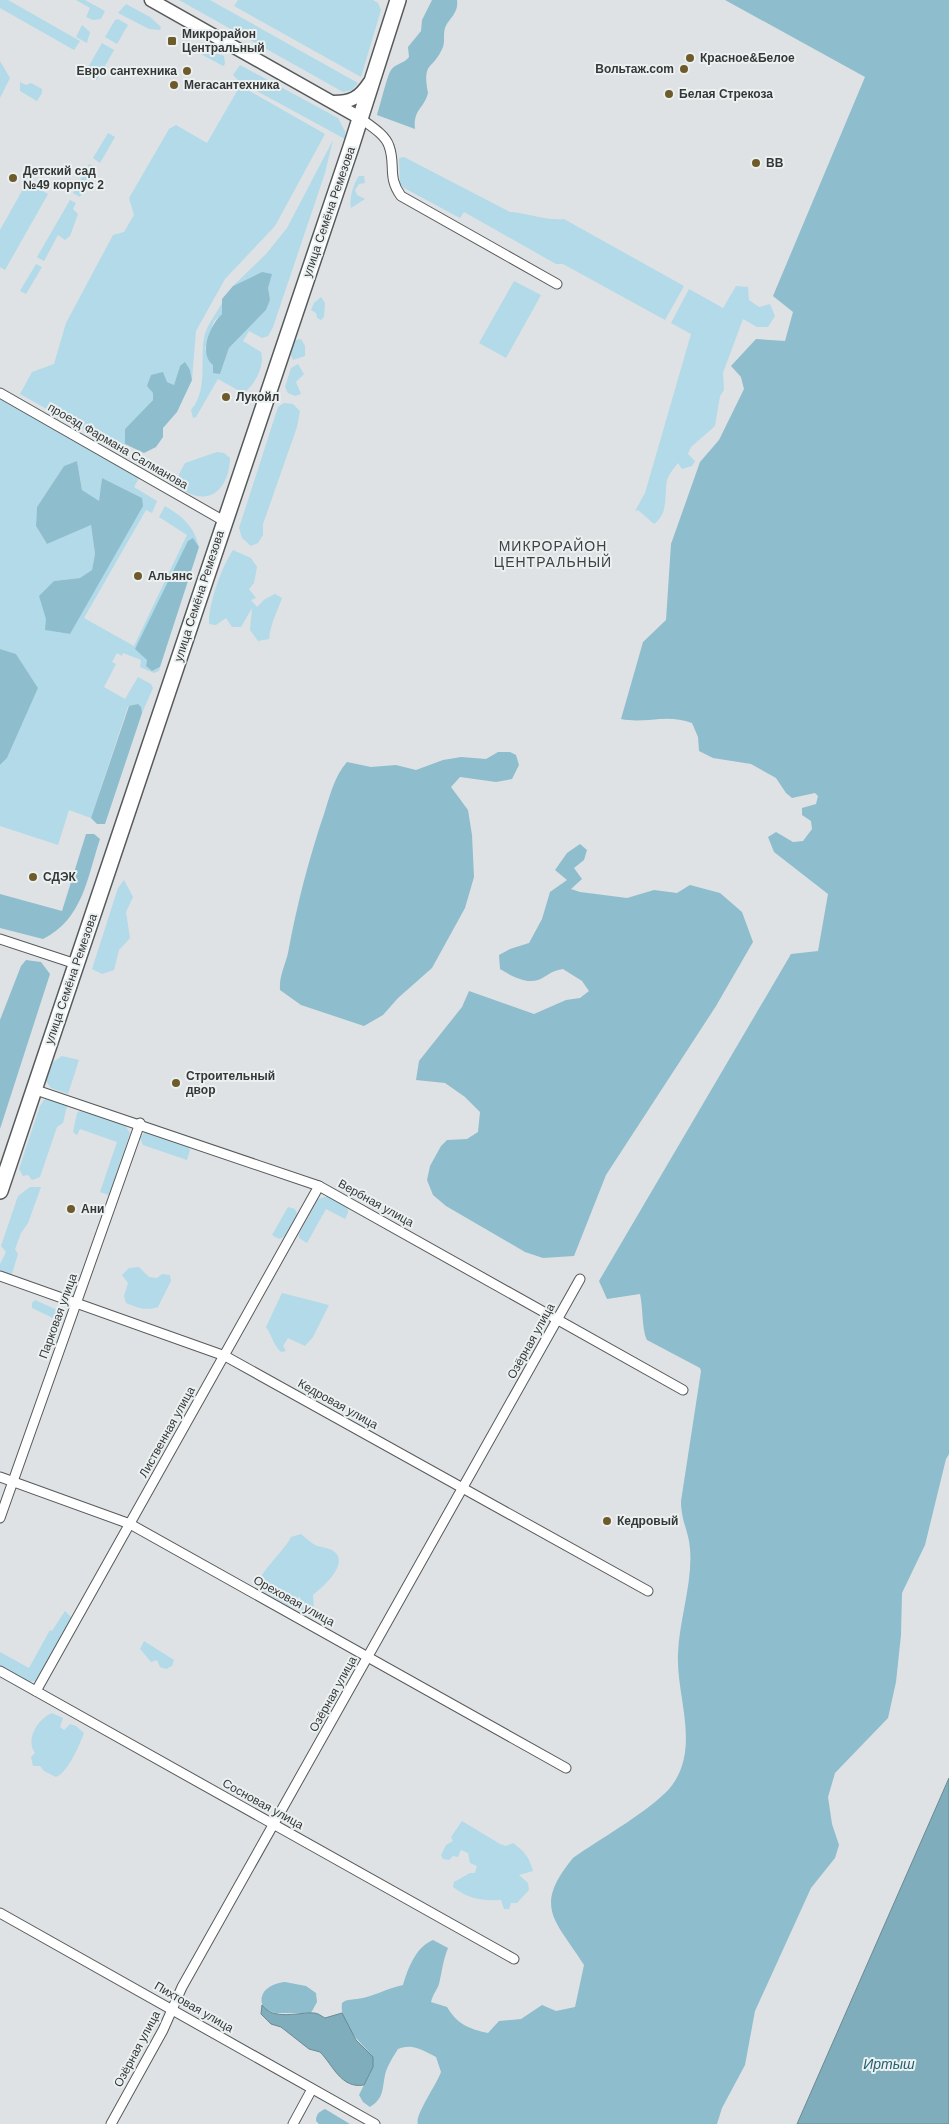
<svg xmlns="http://www.w3.org/2000/svg" width="949" height="2124" viewBox="0 0 949 2124" font-family="Arial,sans-serif">
<style>
.green{fill:#b2dae8;fill-rule:evenodd}
.forest{fill:#8ebdcd}
.water{fill:#7fadbc;stroke:#698a94}
.lines{fill:none;stroke-linecap:round;stroke-linejoin:round}
.minor-casing{stroke:#575a5b;stroke-width:11}
.secondary-casing{stroke:#575a5b;stroke-width:15}
.primary-casing{stroke:#575a5b;stroke-width:18}
.minor{stroke:#fff;stroke-width:9}
.secondary{stroke:#fff;stroke-width:12}
.primary{stroke:#fff;stroke-width:15}
.poi-dot{fill:#6f5b2a;stroke:#ebf0f1;stroke-width:2}
.labels{text-anchor:middle;dominant-baseline:central;stroke-width:4;stroke-linejoin:round;paint-order:stroke}
.poi-label{font-size:12px;font-weight:bold;fill:#363838;stroke:#ebf0f1;text-anchor:start}
.street-label{font-size:12px;fill:#363838;stroke:#ebf0f1}
.neighbourhood-label{font-size:14px;letter-spacing:1px;fill:#3f4243;stroke:#ebf0f1}
.water-label{font-size:14px;font-style:italic;fill:#215e6f;stroke:#ebf0f1}
</style>
<rect width="100%" height="100%" fill="#dee2e4"/>
<g class="green">
<polygon points="0,0 8,0 80,41 74,50 0,8"/>
<polygon points="76,0 85,0 105,11 101,19 93,20 86,17 90,8"/>
<polygon points="179,0 210,0 358,83 352,90 343,92"/>
<polygon points="238,0 373,0 378,3 381,10 361,77 234,6"/>
<polygon points="126,4 150,17 161,27 160,30 149,29 118,13"/>
<polygon points="118,19 128,25 117,44 105,37 115,20"/>
<polygon points="82,25 90,32 87,43 76,37"/>
<polygon points="102,43 114,50 97,80 85,73"/>
<polygon points="190,44 224,56 225,64 223,66 188,47"/>
<polygon points="0,61 10,78 0,98"/>
<polygon points="240,65 338,118 345,131 345,139 240,82 233,75"/>
<polygon points="232,81 325,134 275,226 225,279 196,331 192,380 190,370 180,366 174,385 167,382 153,393 153,400 125,429 125,444 118,449 20,394 32,372 54,364 66,323 113,235 124,232 134,215 129,198 169,129 176,125 207,143 237,91 230,87"/>
<polygon points="20,82 26,85 31,83 42,89 42,93 37,101 20,91"/>
<polygon points="108,133 115,137 100,163 93,158"/>
<path d="M333,140L325,173L273,327L268,336L262,338L249,331L243,341L261,352C265,365 255,386 243,393L218,379L196,417L193,418L191,410C208,391 200,361 204,338C206,326 216,314 222,303V314L214,321L205,349L220,374L229,348L266,310L270,300L262,272L233,286L266,254L287,228Z"/>
<path d="M404,157L510,212C528,213 546,221 564,219L684,286L665,320L563,264H556L464,212L460,218L404,188L400,184L399,158Z"/>
<polygon points="89,164 97,168 80,197 73,193"/>
<path d="M359,176H364L365,183L359,184L355,190L357,195L365,199L351,208C349,199 353,184 359,176Z"/>
<polygon points="27,182 48,194 5,270 0,267 0,230"/>
<polygon points="70,200 76,203 73,209 78,214 70,236 65,240 58,235 44,261 37,257"/>
<polygon points="36,264 42,267 26,294 20,291"/>
<polygon points="514,281 541,295 506,358 479,343"/>
<path d="M736,286L748,287L749,300L759,307L770,304L775,316L768,327H757L743,319L723,373L724,390L720,396L715,426L691,447L688,454L695,461L692,466L682,469L678,463C674,468 669,474 667,480C664,496 669,513 654,524L638,510L635,511L645,493L691,334L671,323L689,289L723,308Z"/>
<polygon points="321,297 325,303 324,317 321,320 317,318 316,313 311,310 314,303"/>
<polygon points="301,339 305,346 305,356 293,360 290,353 294,340"/>
<polygon points="298,364 304,374 296,382 301,394 295,396 288,393 285,387 291,368"/>
<path d="M0,398L139,478L134,487L157,501L152,513L146,510L84,618L134,646L187,535L159,517L165,506C183,517 194,526 199,547L193,538L147,660L146,666L152,671L160,667L159,671L154,673L140,667L141,660L123,653L122,656L117,653L112,662L116,664L104,687L125,699L138,677L151,684L153,688L139,720L142,713L128,706L91,818L69,810L58,845L0,826V765L7,758L38,688L16,654L0,649ZM77,461L82,490L99,502L102,478L142,498L70,634L46,630L54,581L80,578L92,570L95,554L91,525L47,544L36,526L37,507L64,466Z"/>
<polygon points="284,403 293,404 300,411 297,427 263,524 263,535 258,543 251,546 242,538 239,528 278,407"/>
<path d="M217,452L224,453L230,458C229,490 208,509 179,487V474L185,463Z"/>
<path d="M233,550L251,558L257,567L254,583L249,589L256,598L251,600L257,607L265,599L275,594L282,598C277,612 270,625 269,639L258,641L250,630L252,608L241,627H232L226,618L216,625L209,624C208,605 222,566 233,550Z"/>
<polygon points="124,880 133,897 126,912 130,938 119,950 114,970 102,974 92,969 118,888"/>
<polygon points="62,1056 79,1060 68,1094 51,1088 46,1081 53,1062"/>
<polygon points="47,1099 67,1106 63,1123 57,1127 40,1177 32,1180 28,1175 23,1176 19,1169 40,1106 44,1100"/>
<polygon points="80,1111 125,1125 130,1133 109,1195 100,1192 117,1142 80,1129 77,1135 73,1132 77,1113"/>
<polygon points="146,1131 188,1145 190,1150 187,1160 143,1145 140,1138"/>
<polygon points="30,1187 41,1187 28,1223 21,1233 15,1249 18,1254 11,1277 0,1273 0,1264 6,1252 1,1246 18,1196"/>
<polygon points="328,1196 348,1207 348,1213 345,1219 326,1209 307,1243 299,1238 299,1234 318,1199"/>
<polygon points="288,1207 295,1209 297,1214 284,1237 279,1239 272,1235"/>
<path d="M139,1267L149,1277L157,1278L162,1274L170,1275L171,1281L158,1307C146,1311 138,1308 126,1303L124,1296L128,1283L122,1275L129,1268Z"/>
<path d="M282,1293L329,1305L313,1337L305,1346L288,1338L283,1346L286,1351L281,1352C274,1346 272,1336 266,1327Z"/>
<polygon points="35,1300 57,1310 60,1315 53,1318 32,1308 32,1303"/>
<path d="M301,1534C306,1538 311,1543 317,1546C322,1547 328,1548 332,1550C352,1562 323,1587 313,1595L314,1609L327,1618L323,1623L298,1610L301,1602L300,1596L290,1607L258,1588C256,1574 284,1552 291,1537Z"/>
<polygon points="65,1611 72,1618 36,1681 28,1682 0,1666 0,1652 29,1668 50,1630 52,1631"/>
<polygon points="144,1641 174,1660 172,1666 166,1669 160,1667 157,1660 151,1662 140,1649"/>
<path d="M52,1713L63,1718L60,1727L64,1730L70,1724L76,1726L84,1733C79,1746 68,1772 56,1777L44,1771L40,1766H33L31,1757L35,1753C25,1739 38,1719 52,1713Z"/>
<path d="M462,1821L500,1844L506,1846L513,1843C525,1852 529,1857 533,1871L519,1875L528,1883L529,1890L517,1903H511L509,1909H504L501,1900C481,1901 469,1899 453,1887L454,1882L470,1873H475L477,1866L470,1863L468,1853L461,1850L458,1857L453,1856L449,1860L443,1859L441,1855L446,1845L453,1841L451,1837Z"/>
</g>
<g class="forest">
<path d="M432,0H457C459,13 449,18 445,28C443,35 445,41 443,47C433,71 422,60 428,93C424,109 413,109 415,129L377,115C380,106 387,76 391,70C396,63 404,64 409,57L408,47L421,31L422,20Z"/>
<path d="M725,0H949V1454L946,1459L925,1545L902,1593L901,1635L896,1682L888,1718L835,1773L828,1797L832,1824L839,1845L835,1858L811,1888L755,2011L745,2065L722,2108L717,2124H418C414,2116 437,2084 441,2072L436,2057C422,2050 413,2043 398,2049C393,2057 387,2066 385,2075C382,2090 384,2098 370,2107L363,2102L359,2095L373,2067V2057C360,2040 339,2027 342,2003C347,1999 350,2000 357,1999C373,1997 387,1988 403,1985C408,1968 416,1947 433,1940L448,1948C443,1960 442,1972 439,1984C437,1990 433,1994 431,2002L447,2007C457,2024 469,2029 488,2033L499,2021L521,2019L542,2005L556,2011L575,2007L584,1965C556,1920 532,1908 573,1858C598,1840 657,1807 673,1784C700,1745 676,1696 678,1654C679,1621 693,1581 690,1549C689,1532 681,1521 681,1501L701,1371L700,1368L647,1340C642,1330 643,1308 640,1294L607,1299L599,1281L791,954L818,951L828,894L774,852L768,837L776,832L793,842L803,841L812,829L811,821L802,815V808L816,804L818,796L815,793L792,798L786,793L776,778L751,764L713,758L699,751L698,737L692,723C666,713 647,724 621,719L643,642L666,620L671,544L700,462L719,440L744,389L741,377L731,366L756,339L785,341L793,312L773,296L865,77Z"/>
<path d="M262,272L272,274L268,288L270,300L266,310L229,348L220,374L213,373V365C198,353 210,325 222,314V299L233,286Z"/>
<polygon points="185,362 190,370 192,380 177,412 163,428 163,437 156,447 144,453 125,444 125,429 153,400 153,393 147,386 151,375 163,372 167,382 174,385 180,366"/>
<polygon points="77,461 82,490 99,501 102,478 142,498 143,506 70,634 45,630 46,619 39,596 54,581 80,578 92,570 95,554 91,525 47,544 36,526 37,507 64,466"/>
<polygon points="193,538 199,547 160,667 152,671 146,666 147,660 135,649 188,541"/>
<polygon points="0,649 16,654 38,688 7,758 0,765"/>
<polygon points="138,704 141,707 142,713 105,824 97,824 91,818 129,706"/>
<path d="M498,752H510L516,755L519,765L512,779L496,782L460,777L451,787L468,810L472,835L474,877L465,908L432,968L398,998L383,1015L364,1026L301,1005L280,990C279,976 285,966 288,953C297,904 309,858 325,811C330,795 335,775 347,762L371,767L396,765L416,770L443,760L461,757L486,759Z"/>
<path d="M86,834H94L100,839C87,878 83,919 43,939L0,928V894L62,911Z"/>
<path d="M580,844L587,850L584,860L574,868L582,879L571,889L580,892L627,898L654,890L677,893L690,885L720,893L742,912L753,942L716,1006L606,1175L574,1256L543,1258L525,1252L446,1206L433,1195L427,1180L430,1166L441,1146L447,1140L467,1139L478,1132L480,1112L465,1097L445,1083L416,1080L419,1061L462,1007L469,991L534,1014L566,1000L580,998L589,991L582,981L563,969C549,971 547,977 538,980C525,984 510,975 500,969L499,955L510,949L529,943L542,919L550,892L567,880L555,870L567,853Z"/>
<polygon points="26,960 41,962 50,974 0,1129 0,1020 21,966"/>
<path d="M285,1982L306,1986L316,1993L317,2002L311,2013H276L264,2009C255,1992 272,1983 285,1982Z"/>
<path d="M325,2109L350,2124H319L316,2121C316,2114 319,2112 325,2109Z"/>
</g>
<g class="water">
<polygon points="949,1778 949,2124 797,2124"/>
<path d="M262,2005C273,2021 299,2012 314,2013C318,2013 321,2016 325,2018L342,2013L356,2040L373,2057V2067L364,2085C341,2089 333,2065 320,2052L309,2049L281,2027L271,2024L261,2014Z"/>
</g>
<g class="lines">
<defs>
<g id="minor">
<path d="M360,118C369,125 385,134 389,146C396,165 387,177 401,196L557,284"/>
<polyline points="0,393 224,521"/>
<polyline points="0,939 76,964"/>
<polyline points="33,1089 319,1186 683,1390"/>
<polyline points="0,1276 225,1356 648,1591"/>
<polyline points="0,1477 130,1524 566,1768"/>
<polyline points="0,1518 140,1123"/>
<polyline points="0,1671 514,1959"/>
<polyline points="36,1691 319,1186"/>
<polyline points="0,1913 375,2124"/>
<polyline points="111,2124 163,2030 182,1987 580,1279"/>
<polyline points="293,2124 312,2089"/>
</g>
<g id="secondary">
<polyline points="151,0 360,118"/>
<path d="M334,102C351,102 359,98 369,83"/>
</g>
<polyline id="primary" points="0,1191 351,147 398,0"/>
</defs>
<use href="#minor" class="minor-casing"/>
<use href="#secondary" class="secondary-casing"/>
<use href="#primary" class="primary-casing"/>
<use href="#minor" class="minor"/>
<use href="#secondary" class="secondary"/>
<use href="#primary" class="primary"/>
</g>
<g class="poi-dot">
<rect x="167" y="36" width="10" height="10" rx="2.5"/>
<circle cx="690" cy="58" r="5"/>
<circle cx="684" cy="69" r="5"/>
<circle cx="187" cy="71" r="5"/>
<circle cx="174" cy="85" r="5"/>
<circle cx="669" cy="94" r="5"/>
<circle cx="756" cy="163" r="5"/>
<circle cx="13" cy="178" r="5"/>
<circle cx="226" cy="397" r="5"/>
<circle cx="138" cy="576" r="5"/>
<circle cx="33" cy="877" r="5"/>
<circle cx="176" cy="1083" r="5"/>
<circle cx="71" cy="1209" r="5"/>
<circle cx="607" cy="1521" r="5"/>
</g>
<g class="labels">
<g class="poi-label">
<text x="182" y="34">Микрорайон<tspan x="182" dy="14">Центральный</tspan></text>
<text x="700" y="58">Красное&amp;Белое</text>
<text x="674" y="69" text-anchor="end">Вольтаж.com</text>
<text x="177" y="71" text-anchor="end">Евро сантехника</text>
<text x="184" y="85">Мегасантехника</text>
<text x="679" y="94">Белая Стрекоза</text>
<text x="766" y="163">BB</text>
<text x="23" y="171">Детский сад<tspan x="23" dy="14">№49 корпус 2</tspan></text>
<text x="236" y="397">Лукойл</text>
<text x="148" y="576">Альянс</text>
<text x="43" y="877">СДЭК</text>
<text x="186" y="1076">Строительный<tspan x="186" dy="14">двор</tspan></text>
<text x="81" y="1209">Ани</text>
<text x="617" y="1521">Кедровый</text>
</g>
<g class="street-label">
<text transform="translate(329 212) rotate(-71)">улица Семёна Ремезова</text>
<text transform="translate(118 446) rotate(30)">проезд Фармана Салманова</text>
<text transform="translate(199 596) rotate(-72)">улица Семёна Ремезова</text>
<text transform="translate(71 979) rotate(-71)">улица Семёна Ремезова</text>
<text transform="translate(376 1203) rotate(29)">Вербная улица</text>
<text transform="translate(58 1316) rotate(-70)">Парковая улица</text>
<text transform="translate(531 1341) rotate(-61)">Озёрная улица</text>
<text transform="translate(338 1404) rotate(29)">Кедровая улица</text>
<text transform="translate(167 1432) rotate(-61)">Лиственная улица</text>
<text transform="translate(294 1601) rotate(29)">Ореховая улица</text>
<text transform="translate(333 1694) rotate(-61)">Озёрная улица</text>
<text transform="translate(263 1804) rotate(29)">Сосновая улица</text>
<text transform="translate(194 2007) rotate(30)">Пихтовая улица</text>
<text transform="translate(137 2049) rotate(-62)">Озёрная улица</text>
</g>
<g class="neighbourhood-label">
<text x="553" y="546">МИКРОРАЙОН<tspan x="553" dy="16">ЦЕНТРАЛЬНЫЙ</tspan></text>
</g>
<g class="water-label">
<text x="889" y="2064">Иртыш</text>
</g>
</g>
</svg>
